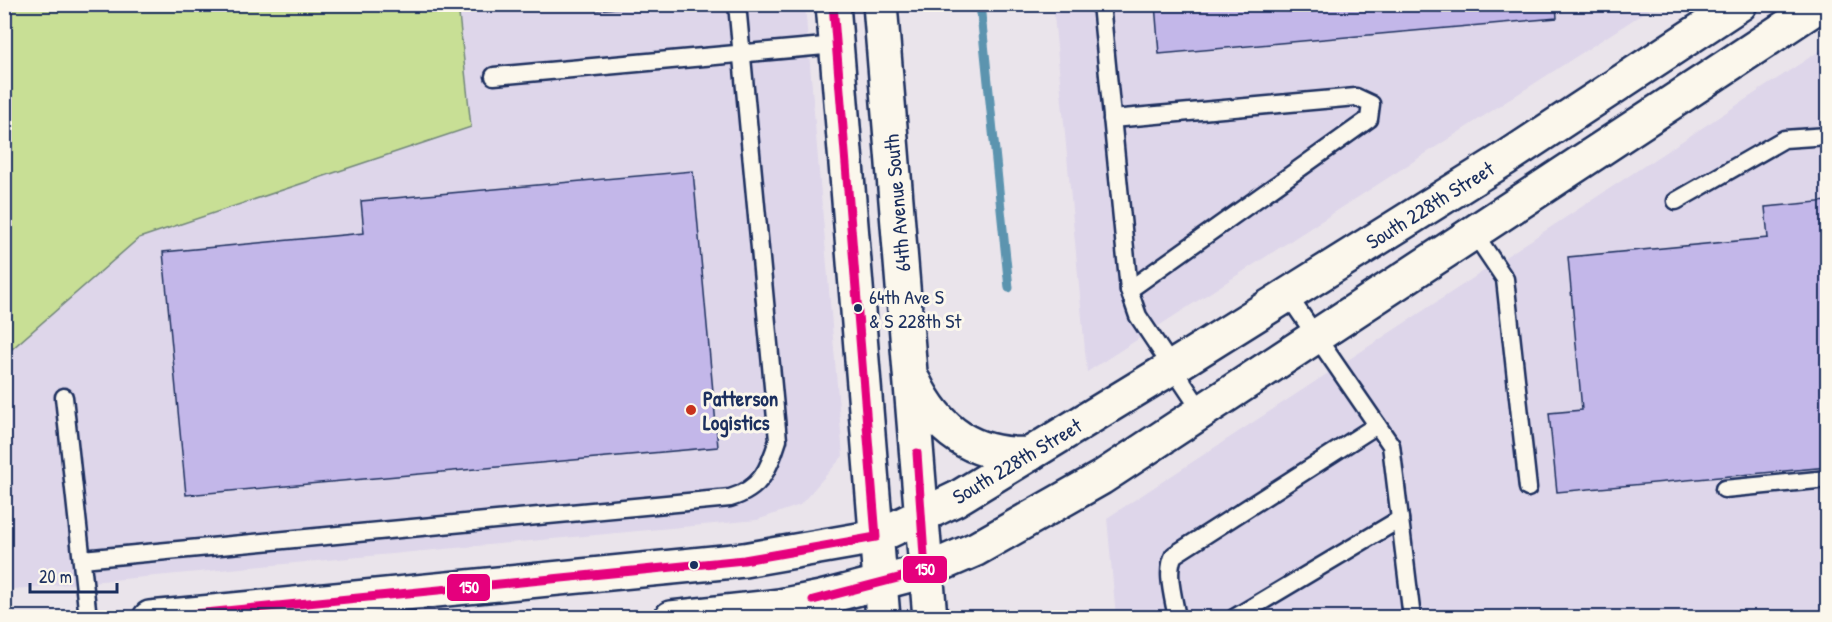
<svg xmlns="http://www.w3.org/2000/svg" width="1832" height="622" viewBox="0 0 1832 622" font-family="'Patrick Hand',sans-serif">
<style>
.built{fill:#ded6ea}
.green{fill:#c8df95;stroke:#72877a;stroke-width:1.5}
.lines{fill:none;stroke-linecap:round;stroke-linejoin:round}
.stream{stroke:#5c94af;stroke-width:9}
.building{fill:#c3b7e9;stroke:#1b2f5e;stroke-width:1.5}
.service-casing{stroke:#1b2f5e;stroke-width:21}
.tertiary-casing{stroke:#1b2f5e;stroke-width:38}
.secondary-casing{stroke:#1b2f5e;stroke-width:38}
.service{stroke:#fbf7ec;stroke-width:16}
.tertiary{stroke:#fbf7ec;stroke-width:33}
.secondary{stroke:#fbf7ec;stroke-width:33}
.bus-1-casing{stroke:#fbf7ec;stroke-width:14}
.bus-1{stroke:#e5007d;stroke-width:9}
.bus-dot{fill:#1b2f5e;stroke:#fbf7ec;stroke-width:2}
.poi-dot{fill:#c8321e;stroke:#fbf7ec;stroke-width:2}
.labels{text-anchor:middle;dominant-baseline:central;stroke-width:6;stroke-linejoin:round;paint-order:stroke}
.bus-label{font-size:20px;fill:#1b2f5e;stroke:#fbf7ec;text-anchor:start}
.street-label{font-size:21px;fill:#1b2f5e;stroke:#fbf7ec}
.poi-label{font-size:21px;font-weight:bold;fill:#1b2f5e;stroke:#fbf7ec;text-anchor:start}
.line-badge{stroke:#fbf7ec;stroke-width:2}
.badge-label{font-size:16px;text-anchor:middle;font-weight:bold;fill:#fff}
</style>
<rect width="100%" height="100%" fill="#eae4eb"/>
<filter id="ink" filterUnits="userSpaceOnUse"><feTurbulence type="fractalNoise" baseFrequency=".0167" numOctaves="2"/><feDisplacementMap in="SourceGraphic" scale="12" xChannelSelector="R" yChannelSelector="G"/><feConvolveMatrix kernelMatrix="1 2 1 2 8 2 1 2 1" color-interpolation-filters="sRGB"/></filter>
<g filter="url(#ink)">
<g class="built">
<polygon points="1053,4 1656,5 1087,372"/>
<polygon points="458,5 805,5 843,456 800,505 757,520 5,590 4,355 139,238 471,127"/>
<polygon points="1827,46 1827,617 1116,617 1107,518"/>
</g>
<polygon class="green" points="5,4 458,5 471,127 139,238 5,355"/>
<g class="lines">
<polyline class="stream" points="980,4 1009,288"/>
</g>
<g class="building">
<polygon points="596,4 661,4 596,10"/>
<polygon points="1155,4 1556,4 1557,18 1159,54"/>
<polygon points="693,171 718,447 186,495 163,252 364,233 361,201"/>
<polygon points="1828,201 1828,467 1557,492 1549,413 1582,410 1568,257 1768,238 1765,207"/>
</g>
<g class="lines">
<defs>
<g id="service">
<polyline points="1101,4 1129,290 1138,316 1202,412"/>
<polyline points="494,76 836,45"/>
<polyline points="1112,119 1356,97 1371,104 1369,119 1129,290"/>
<polyline points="1676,201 1784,139 1828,136"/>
<polyline points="1474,233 1505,279 1528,488"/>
<polyline points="1287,294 1391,445 1412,618"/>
<polyline points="64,397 88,618"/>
<polyline points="1724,489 1828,479"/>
<path d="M82,559L730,498C761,489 769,469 778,440L737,4"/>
<path d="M1177,618C1174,599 1165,572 1174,555L1377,425"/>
<polyline points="1234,618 1400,519"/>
</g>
<g id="tertiary">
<polyline points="833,4 883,618"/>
<polyline points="880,4 930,618"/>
<path d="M914,382C938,432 974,457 1030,454"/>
</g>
<g id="secondary">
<polyline points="150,618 744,560 876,537 956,499 1171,368 1506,158 1740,4"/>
<polyline points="671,618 780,606 821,598 925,571 976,549 1101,478 1821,4"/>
</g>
</defs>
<use href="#service" class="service-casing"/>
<use href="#tertiary" class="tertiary-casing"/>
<use href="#secondary" class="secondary-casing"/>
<use href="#service" class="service"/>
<use href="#tertiary" class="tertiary"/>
<use href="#secondary" class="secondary"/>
<defs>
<g id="bus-1">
<polyline points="813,600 925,571 917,453"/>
<polyline points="155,618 744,560 876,537 833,4"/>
</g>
</defs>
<use href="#bus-1" class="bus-1-casing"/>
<use href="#bus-1" class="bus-1"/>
</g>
</g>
<g class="bus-dot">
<circle cx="858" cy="308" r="5"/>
<circle cx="694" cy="565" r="5"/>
</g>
<circle class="poi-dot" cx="691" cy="410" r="6"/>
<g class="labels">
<g class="bus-label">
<text x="869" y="296">64th Ave S<tspan x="869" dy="24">&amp; S 228th St</tspan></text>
</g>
<g class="street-label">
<text transform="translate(897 203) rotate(-95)">64th Avenue South</text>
<text transform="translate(1430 205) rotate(-32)">South 228th Street</text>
<text transform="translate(1017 461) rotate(-31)">South 228th Street</text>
</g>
<g class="poi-label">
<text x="703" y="398">Patterson<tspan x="703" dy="24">Logistics</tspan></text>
</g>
</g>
<g class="line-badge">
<rect x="902" y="555" width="46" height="29" rx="6" fill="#e5007d"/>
<rect x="446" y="573" width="45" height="29" rx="6" fill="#e5007d"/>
</g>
<g class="badge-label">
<text x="925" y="575">150</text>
<text x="469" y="593">150</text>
</g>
<rect width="1832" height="622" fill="none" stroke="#fbf7ec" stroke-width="24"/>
<rect x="12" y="12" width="1808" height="598" fill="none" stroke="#1b2f5e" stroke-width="2" filter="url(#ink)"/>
<path d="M30 583v9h87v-9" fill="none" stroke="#1b2f5e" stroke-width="3"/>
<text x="39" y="583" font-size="18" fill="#1b2f5e" stroke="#fbf7ec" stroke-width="4.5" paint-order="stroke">20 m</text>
</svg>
